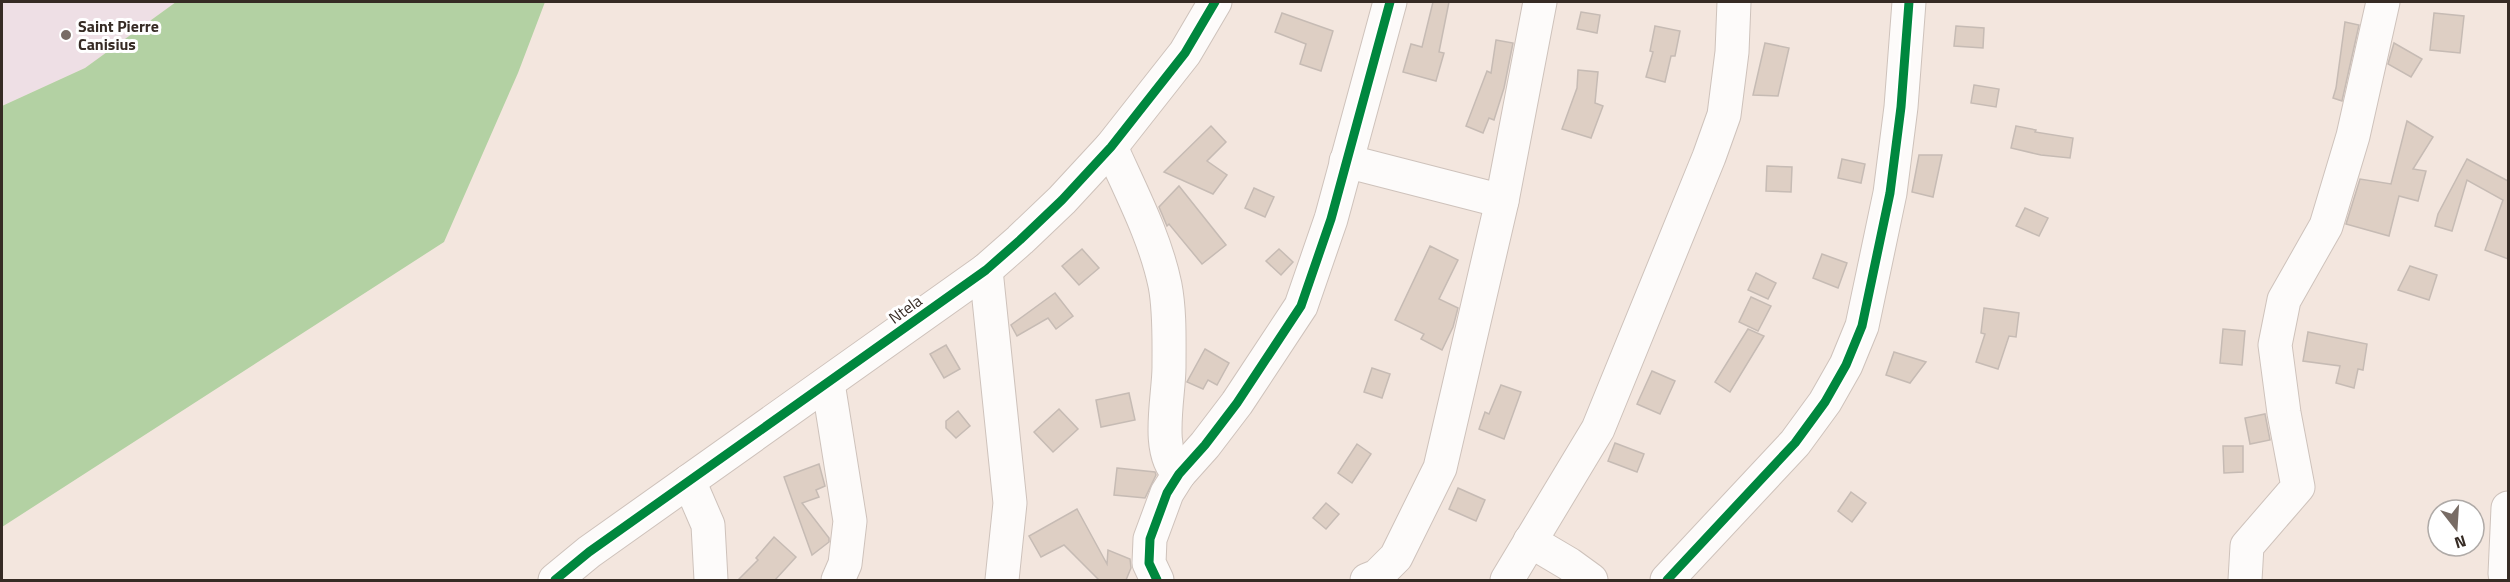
<svg xmlns="http://www.w3.org/2000/svg" width="2510" height="582" viewBox="0 0 2510 582" font-family="'Titillium Web',sans-serif">
<style>
.education{fill:#eedfe5}
.forest{fill:#b3d1a3}
.building{fill:#decfc4;stroke:#c6bbb4;stroke-width:1.5}
.lines{fill:none;stroke-linecap:round;stroke-linejoin:round}
.minor-casing{stroke:#cec2bb;stroke-width:35}
.minor{stroke:#fdfbfa;stroke-width:33}
.cycleway-casing{stroke:#fff;stroke-width:13}
.cycleway{stroke:#00873e;stroke-width:9}
.poi-dot{fill:#786c65;stroke:#fff;stroke-width:2}
.labels{text-anchor:middle;dominant-baseline:central;stroke-width:6;stroke-linejoin:round;paint-order:stroke}
.poi-label{font-size:16px;font-weight:bold;fill:#362b24;stroke:#fff;text-anchor:start}
.street-label{font-size:16px;fill:#362b24;stroke:#fff}
</style>
<rect width="100%" height="100%" fill="#f3e6de"/>
<polygon class="education" points="2,2 176,2 85,68 2,106"/>
<polygon class="forest" points="176,2 545,2 518,73 444,242 2,527 2,106 85,68"/>
<g class="building">
<polygon points="1433,2 1449,2 1439,52 1444,53 1436,81 1403,72 1411,44 1422,47"/>
<polygon points="1581,12 1600,15 1597,33 1577,29"/>
<polygon points="1282,13 1333,31 1321,71 1300,64 1306,44 1275,32"/>
<polygon points="2434,13 2464,16 2460,53 2430,50"/>
<polygon points="2345,22 2359,25 2342,101 2333,98 2336,88"/>
<polygon points="1655,26 1680,31 1675,56 1671,56 1665,82 1646,77 1653,52 1650,51"/>
<polygon points="1956,26 1984,28 1983,48 1954,46"/>
<polygon points="1496,40 1513,43 1504,88 1494,120 1489,118 1483,133 1466,126 1487,71 1491,73"/>
<polygon points="1765,43 1789,48 1778,96 1753,95"/>
<polygon points="2394,43 2422,59 2411,77 2388,64"/>
<polygon points="1578,70 1598,72 1595,103 1603,106 1591,138 1562,129 1577,88"/>
<polygon points="1974,85 1999,89 1996,107 1971,103"/>
<polygon points="2407,121 2433,137 2413,169 2426,171 2418,201 2399,196 2389,236 2346,224 2360,179 2391,184"/>
<polygon points="1211,126 1226,142 1207,161 1227,175 1213,194 1164,172"/>
<polygon points="2016,126 2036,130 2035,132 2073,138 2070,158 2041,155 2011,148"/>
<polygon points="1919,155 1942,155 1933,197 1912,192"/>
<polygon points="1842,159 1865,164 1861,183 1838,178"/>
<polygon points="2467,159 2508,181 2508,259 2485,250 2503,200 2467,180 2452,231 2435,226 2438,214"/>
<polygon points="1767,166 1792,167 1791,192 1766,191"/>
<polygon points="1179,186 1226,245 1202,264 1169,224 1167,226 1159,207"/>
<polygon points="1254,188 1274,197 1265,217 1245,208"/>
<polygon points="2025,208 2048,218 2039,236 2016,226"/>
<polygon points="1430,246 1458,260 1439,299 1458,308 1453,327 1442,350 1421,339 1424,334 1395,320"/>
<polygon points="1082,249 1099,268 1079,285 1062,266"/>
<polygon points="1279,249 1293,262 1281,275 1266,261"/>
<polygon points="1822,254 1847,263 1838,288 1813,278"/>
<polygon points="2410,266 2437,275 2429,300 2398,290"/>
<polygon points="1756,273 1776,283 1768,299 1748,290"/>
<polygon points="1055,293 1073,316 1056,329 1048,318 1017,336 1011,325"/>
<polygon points="1751,297 1771,306 1758,331 1739,322"/>
<polygon points="1984,308 2019,313 2016,337 2009,336 1998,369 1976,362 1985,334 1981,333"/>
<polygon points="1748,329 1764,336 1730,392 1715,382"/>
<polygon points="2223,329 2245,331 2242,365 2220,363"/>
<polygon points="2308,332 2367,344 2363,370 2358,369 2354,388 2336,383 2340,366 2303,361"/>
<polygon points="946,345 960,369 944,378 930,354"/>
<polygon points="1205,349 1229,363 1217,385 1208,380 1203,389 1187,382"/>
<polygon points="1894,352 1926,362 1910,383 1886,375"/>
<polygon points="1372,368 1390,374 1382,398 1364,392"/>
<polygon points="1652,371 1675,381 1660,414 1637,404"/>
<polygon points="1501,385 1521,392 1504,439 1479,429 1485,412 1489,414"/>
<polygon points="1129,393 1135,420 1101,427 1096,400"/>
<polygon points="1059,409 1078,429 1053,452 1034,432"/>
<polygon points="958,411 970,426 956,438 946,428 946,421"/>
<polygon points="2265,414 2270,440 2250,444 2245,418"/>
<polygon points="1615,443 1644,454 1637,472 1608,461"/>
<polygon points="1357,444 1371,454 1352,483 1338,473"/>
<polygon points="2223,446 2243,446 2243,472 2224,473"/>
<polygon points="819,464 825,486 816,490 819,497 802,503 829,538 829,542 812,555 784,477"/>
<polygon points="1117,468 1155,472 1156,475 1145,498 1114,495"/>
<polygon points="1458,488 1485,500 1476,521 1449,509"/>
<polygon points="1851,492 1866,503 1852,522 1838,511"/>
<polygon points="1326,503 1339,514 1326,529 1313,518"/>
<polygon points="1077,509 1107,564 1108,550 1130,559 1131,568 1126,580 1099,580 1064,545 1041,557 1029,536"/>
<polygon points="774,537 796,557 775,580 738,580 758,560 756,558"/>
</g>
<g class="lines">
<defs>
<g id="minor">
<path d="M1111,147C1131,192 1155,237 1165,285C1170,311 1169,340 1169,367C1169,397 1155,452 1179,474"/>
<polyline points="1346,161 1502,201"/>
<polyline points="986,270 1010,503 1002,580"/>
<polyline points="828,383 850,521 845,564 838,580"/>
<polyline points="689,481 708,525 711,580"/>
<polyline points="2508,508 2505,574 2508,578"/>
<polyline points="1530,541 1569,564 1591,580"/>
<polyline points="555,580 589,552 986,270 1020,240 1062,200 1111,147 1185,53 1215,2"/>
<polyline points="1157,580 1149,563 1150,539 1167,493 1179,474 1205,445 1237,403 1301,306 1331,219 1390,2"/>
<polyline points="1367,580 1377,576 1396,557 1440,468 1502,201 1540,2"/>
<polyline points="1507,580 1598,429 1709,157 1724,115 1732,52 1734,2"/>
<polyline points="1667,580 1795,443 1825,402 1846,365 1862,326 1890,193 1901,107 1909,2"/>
<polyline points="2245,580 2247,546 2298,487 2284,413 2275,345 2284,300 2326,226 2353,136 2383,2"/>
</g>
</defs>
<use href="#minor" class="minor-casing"/>
<use href="#minor" class="minor"/>
<defs>
<g id="cycleway">
<polyline points="555,580 589,552 986,270 1020,240 1062,200 1111,147 1185,53 1215,2"/>
<polyline points="1157,580 1149,563 1150,539 1167,493 1179,474 1205,445 1237,403 1301,306 1331,219 1390,2"/>
<polyline points="1667,580 1795,443 1825,402 1846,365 1862,326 1890,193 1901,107 1909,2"/>
</g>
</defs>
<use href="#cycleway" class="cycleway-casing"/>
<use href="#cycleway" class="cycleway"/>
</g>
<circle class="poi-dot" cx="66" cy="35" r="6"/>
<g class="labels">
<g class="poi-label">
<text x="78" y="26">Saint Pierre<tspan x="78" dy="18">Canisius</tspan></text>
</g>
<g class="street-label">
<text transform="translate(905 309) rotate(-36)">Ntela</text>
</g>
</g>
<rect width="2510" height="582" fill="none" stroke="#362b24" stroke-width="6"/>
<g transform="translate(2456 528) rotate(163)"><circle r="28" fill="#ffffff" stroke="#afaaa7" stroke-width="1.5"/>
<path d="M0-4.5L10 22L0 15L-10 22Z" fill="#786c65"/>
<text y="-9" font-size="16" font-weight="bold" text-anchor="middle" fill="#362b24">N</text>
</g>
</svg>
